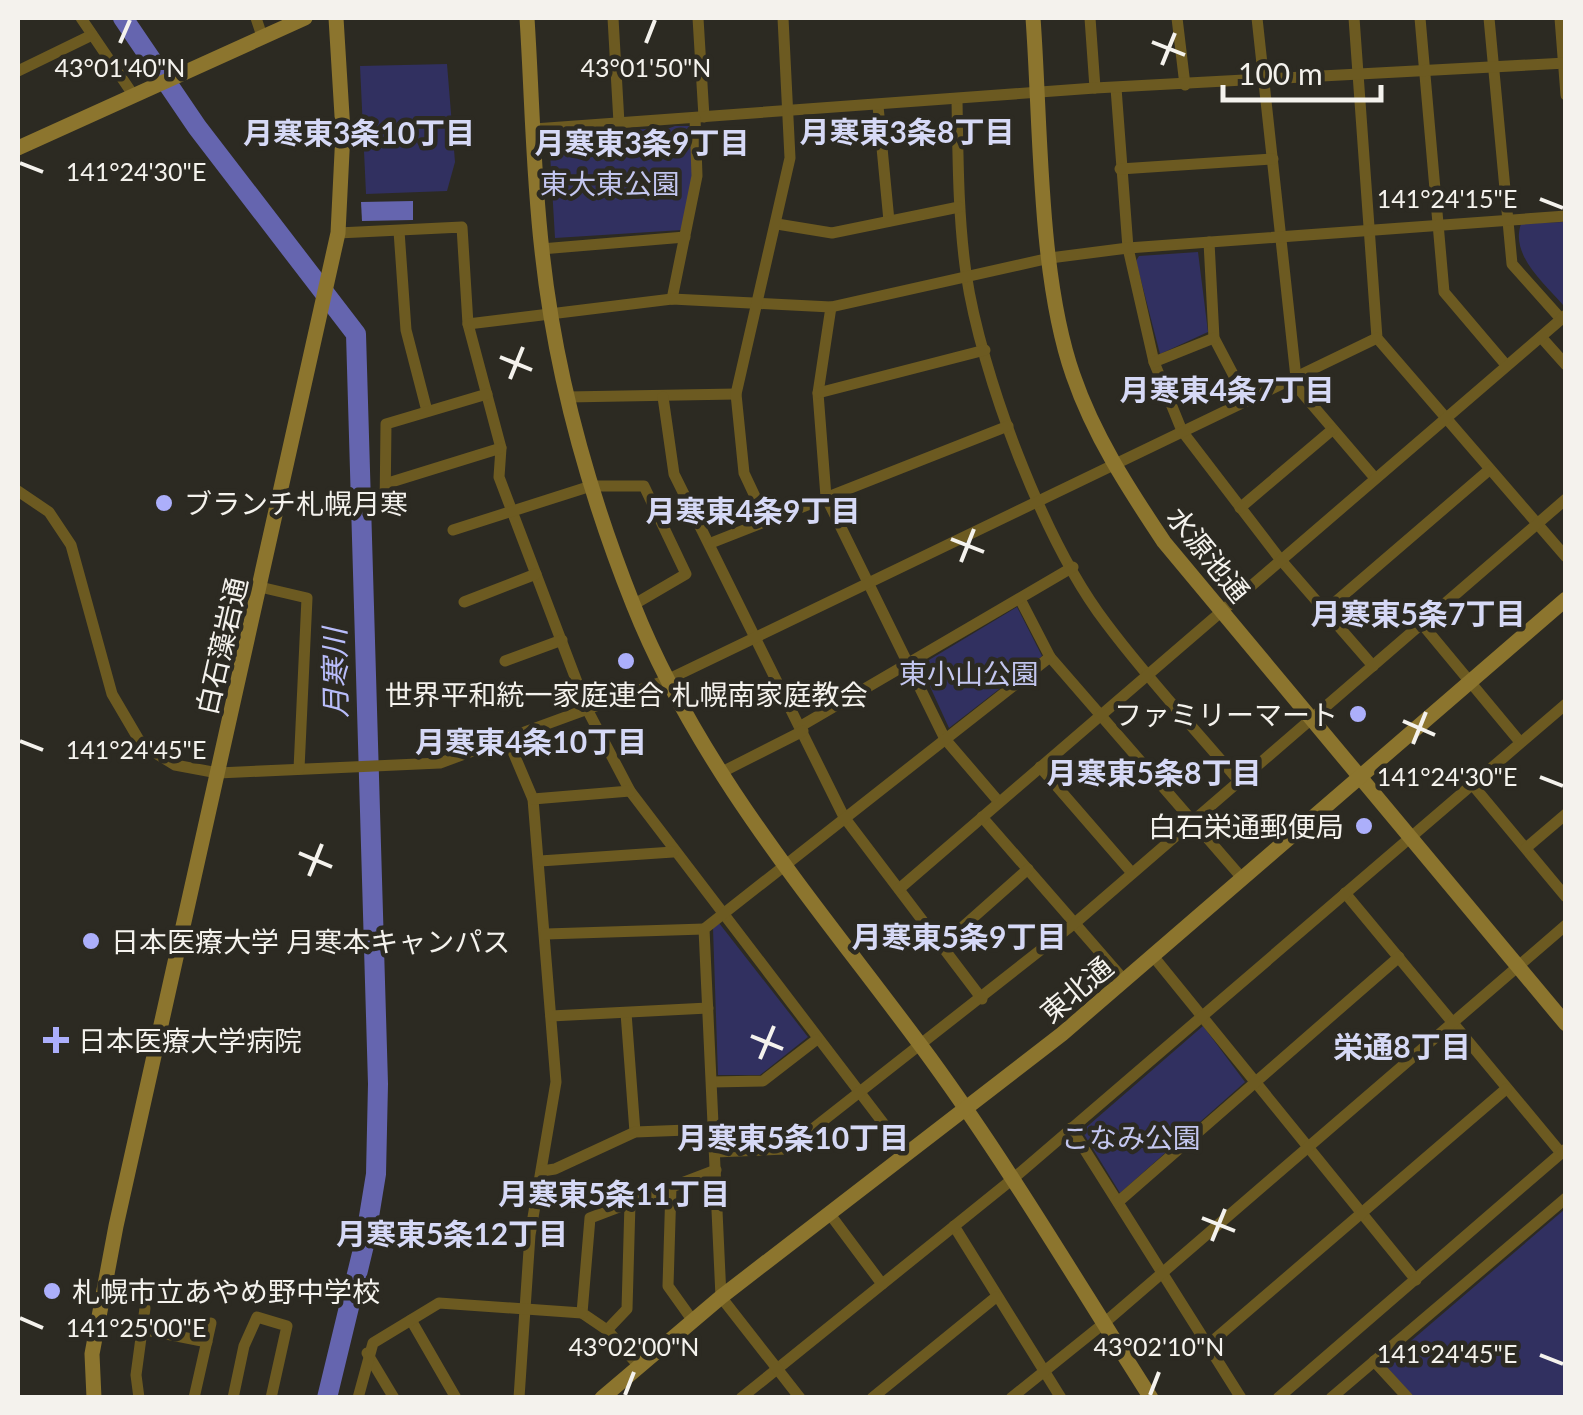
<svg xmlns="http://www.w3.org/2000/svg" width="1583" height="1415" viewBox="0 0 1583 1415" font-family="Lato,'Noto Sans JP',sans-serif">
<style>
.green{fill:#313060}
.water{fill:#6565af}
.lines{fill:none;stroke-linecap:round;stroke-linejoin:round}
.river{stroke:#6565af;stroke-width:20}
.street{stroke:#6c5a21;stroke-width:11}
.secondary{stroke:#8c752e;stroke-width:15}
.ticks{fill:none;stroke:#f4f2ed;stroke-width:4}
.poi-dot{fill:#acaffb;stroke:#2c2a22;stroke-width:4}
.labels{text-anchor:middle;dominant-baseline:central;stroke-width:9;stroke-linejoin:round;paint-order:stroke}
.park-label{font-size:28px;fill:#c3c6ef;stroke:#2c2a22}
.poi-label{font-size:28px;fill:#f4f2ed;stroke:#2c2a22;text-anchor:start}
.street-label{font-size:28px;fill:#f4f2ed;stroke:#2c2a22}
.neighbourhood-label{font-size:30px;font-weight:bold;fill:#d6d9f6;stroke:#2c2a22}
.water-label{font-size:30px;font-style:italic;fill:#b9bdfa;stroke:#2c2a22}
.ticks-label{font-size:25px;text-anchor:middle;fill:#f4f2ed;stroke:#2c2a22;stroke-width:9;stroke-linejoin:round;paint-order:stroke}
</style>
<rect width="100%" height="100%" fill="#2c2a22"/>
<g class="green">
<polygon points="447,64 455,162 447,191 366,194 360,66"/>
<polygon points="675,126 692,126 695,171 682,230 555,238 549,136 658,128 659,132"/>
<path d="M1563,222L1565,305H1563C1544,283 1510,255 1521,224Z"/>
<polygon points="1198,252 1208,332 1160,354 1136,261 1139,256"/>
<polygon points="1017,607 1042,656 949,728 922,669 924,663"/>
<polygon points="719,923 808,1037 760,1075 718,1075 713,928"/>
<polygon points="1203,1026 1245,1082 1120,1193 1082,1131"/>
<polygon points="1565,1209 1565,1397 1414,1397 1384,1364"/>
</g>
<polygon class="water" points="413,201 413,220 362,221 361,202"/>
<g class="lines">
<polyline class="river" points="123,18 197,127 356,334 378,1084 376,1174 365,1241 327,1398"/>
<g class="street">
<polyline points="81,18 134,96"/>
<polyline points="256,18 262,36"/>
<polyline points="613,18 619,123"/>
<polyline points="698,18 704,117"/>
<polyline points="1090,18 1095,88"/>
<polyline points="1177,18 1185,85"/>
<polyline points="1257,18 1297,387 1374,477"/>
<polyline points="1354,18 1377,338 1566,557"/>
<polyline points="1420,18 1444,292 1506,365"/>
<polyline points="1489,18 1512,264 1561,319"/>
<polyline points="1560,18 1566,95"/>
<polyline points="18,71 92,35"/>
<polyline points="1116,88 1128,248 1154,362 1182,431 1280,559 1373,666"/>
<path d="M957,99C958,157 958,216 966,273C981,375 1044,542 1106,623C1147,678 1194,728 1238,780"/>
<polyline points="878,106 889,221"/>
<polyline points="534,129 1095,88 1566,63"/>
<polyline points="1120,169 1273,159"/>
<polyline points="777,224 832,233 959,207"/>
<polyline points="399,231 406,330 427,411"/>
<polyline points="338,233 462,227 468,324 501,448 499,477 588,711 630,791 906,1153"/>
<polyline points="1209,242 1214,338 1246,399"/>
<polyline points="541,249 685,237"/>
<polyline points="672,299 697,176 695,118"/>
<polyline points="831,307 818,393 826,497 945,739 999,802"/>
<polyline points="468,324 672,299 831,307 1050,258 1128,248 1566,216"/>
<polyline points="1541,337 1566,365"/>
<polyline points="1154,362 1214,338"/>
<polyline points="818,393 985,350"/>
<polyline points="567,397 736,394"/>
<polyline points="663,397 674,474 844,817 982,999"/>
<polyline points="388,483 501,448"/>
<polyline points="18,491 49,512 71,545 112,694 139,740 157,754 175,765 218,773 440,763 667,680 1377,338"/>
<polyline points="1240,508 1332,430"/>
<polyline points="385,510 386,424 487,394"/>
<polyline points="767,522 744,473 736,394 790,158 783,18"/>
<polyline points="453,530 591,486 644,486 686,574 633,605"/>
<polyline points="711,543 1008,426"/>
<polyline points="260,587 307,598 299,769"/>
<polyline points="1020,599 1050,657 1242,878"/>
<polyline points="464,602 536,574"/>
<polyline points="1325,611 1489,470"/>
<polyline points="1422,624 1520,742"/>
<polyline points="505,661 562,640"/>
<polyline points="801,726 1073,567"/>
<polyline points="508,740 533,799 556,1082 530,1235 519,1398"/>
<polyline points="1040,767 1132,873"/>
<polyline points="720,773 803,731"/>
<polyline points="1471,783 1566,897"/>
<polyline points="533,799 630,791"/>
<polyline points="982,817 1125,981"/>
<polyline points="1526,848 1566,814"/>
<polyline points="540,861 673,852"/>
<polyline points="899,889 1566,315"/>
<polyline points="1345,893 1561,1153"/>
<polyline points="546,934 704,929"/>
<polyline points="940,947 1028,869"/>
<polyline points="1153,956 1416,1280"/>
<polyline points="626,1013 635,1132"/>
<polyline points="551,1016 708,1008"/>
<polyline points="712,1082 763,1081 816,1040"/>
<polyline points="1071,1128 1241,1398"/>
<polyline points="715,1152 787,1149 1075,923 1566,499"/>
<polyline points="542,1171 555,1169 635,1132 714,1129"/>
<polyline points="671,1187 668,1286 693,1321"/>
<polyline points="1118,1202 1399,957"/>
<polyline points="829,1213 882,1284"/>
<polyline points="954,1226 1061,1398"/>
<polyline points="411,1320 456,1398"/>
<polyline points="141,1329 207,1342"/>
<polyline points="607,1330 627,1309 630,1203"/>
<polyline points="1208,1345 1506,1089"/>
<polyline points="367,1353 394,1398"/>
<polyline points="1374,1361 1408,1398"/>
<polyline points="639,1366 607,1330 582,1313 590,1218 716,1170"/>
<polyline points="139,1398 136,1375 145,1308"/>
<polyline points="194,1398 211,1323"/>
<polyline points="233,1398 244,1346 257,1317 287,1326 271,1398"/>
<polyline points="358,1398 373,1343 439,1303 582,1313"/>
<polyline points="741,1398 1015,1177 1566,704"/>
<polyline points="800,1398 721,1297 704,929 1050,657"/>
<polyline points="872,1398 996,1297"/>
<polyline points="1011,1398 1103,1324 1566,925"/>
<polyline points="1278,1398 1566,1149"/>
<polyline points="1331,1398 1566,1198"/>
</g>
<g class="secondary">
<path d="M527,18C532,95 533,174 542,251C555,372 588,491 633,604C701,775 823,912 930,1058C1010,1168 1078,1284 1151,1398"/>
<path d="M1033,18C1041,125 1038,275 1073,375C1094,436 1128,488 1164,542L1566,1024"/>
<polyline points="18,148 305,18"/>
<polyline points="94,1398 92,1354 116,1226 338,233 343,132 336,18"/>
<polyline points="602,1398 721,1297 1062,1034 1566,599"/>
</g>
</g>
<path class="ticks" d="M1152,42L1185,55M120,43L130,20M646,43L655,20M1162,65L1175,33M20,163L43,172M1540,199L1563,208M500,357L532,370M510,379L523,347M951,539L984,552M961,562L974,529M1403,721L1435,735M20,741L43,750M1413,744L1426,712M1540,777L1563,786M299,853L332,867M309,876L322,844M751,1036L783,1049M760,1059L774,1026M1202,1218L1235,1231M1212,1241L1225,1209M20,1318L43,1328M1540,1355L1563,1364M625,1395L634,1372M1150,1395L1159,1372"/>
<g class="poi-dot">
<circle cx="164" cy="503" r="10"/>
<circle cx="626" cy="661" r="10"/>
<circle cx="1358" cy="714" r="10"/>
<circle cx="1364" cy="826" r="10"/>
<circle cx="91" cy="941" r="10"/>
<path d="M51 1025h10v10h10v10h-10v10h-10v-10h-10v-10h10z"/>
<circle cx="52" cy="1291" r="10"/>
</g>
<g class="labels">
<g class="park-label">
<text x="610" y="183">東大東公園</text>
<text x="969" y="673">東小山公園</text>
<text x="1131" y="1137">こなみ公園</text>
</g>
<g class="poi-label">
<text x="184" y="503">ブランチ札幌月寒</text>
<text x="626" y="694" text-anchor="middle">世界平和統一家庭連合 札幌南家庭教会</text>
<text x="1338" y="714" text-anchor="end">ファミリーマート</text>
<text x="1344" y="826" text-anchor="end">白石栄通郵便局</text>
<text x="111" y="941">日本医療大学 月寒本キャンパス</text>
<text x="78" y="1040">日本医療大学病院</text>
<text x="72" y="1291">札幌市立あやめ野中学校</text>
</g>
<g class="street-label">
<text transform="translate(1209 554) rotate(51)">水源池通</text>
<text transform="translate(221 646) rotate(-77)">白石藻岩通</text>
<text transform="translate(1076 989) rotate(-40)">東北通</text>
</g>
<g class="neighbourhood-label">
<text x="907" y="131">月寒東3条8丁目</text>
<text x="359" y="132">月寒東3条10丁目</text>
<text x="642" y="142">月寒東3条9丁目</text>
<text x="1227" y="389">月寒東4条7丁目</text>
<text x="753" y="510">月寒東4条9丁目</text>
<text x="1418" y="613">月寒東5条7丁目</text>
<text x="531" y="741">月寒東4条10丁目</text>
<text x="1154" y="772">月寒東5条8丁目</text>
<text x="959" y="936">月寒東5条9丁目</text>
<text x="1402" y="1046">栄通8丁目</text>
<text x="793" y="1137">月寒東5条10丁目</text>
<text x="614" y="1193">月寒東5条11丁目</text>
<text x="452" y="1233">月寒東5条12丁目</text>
</g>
<g class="water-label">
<text transform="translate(334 673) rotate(-91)">月寒川</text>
</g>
</g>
<g class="ticks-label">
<text x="120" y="77">43°01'40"N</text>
<text x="646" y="77">43°01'50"N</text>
<text x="136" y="181">141°24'30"E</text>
<text x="1447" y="208">141°24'15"E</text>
<text x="136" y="759">141°24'45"E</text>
<text x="1447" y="786">141°24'30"E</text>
<text x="136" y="1337">141°25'00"E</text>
<text x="634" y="1356">43°02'00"N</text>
<text x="1159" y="1356">43°02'10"N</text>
<text x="1447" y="1363">141°24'45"E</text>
</g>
<rect width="1583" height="1415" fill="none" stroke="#f4f2ed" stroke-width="40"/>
<path d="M1223 85v15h158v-15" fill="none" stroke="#f4f2ed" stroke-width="5"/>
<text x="1238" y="85" font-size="30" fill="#f4f2ed" stroke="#2c2a22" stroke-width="8" paint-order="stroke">100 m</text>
</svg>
